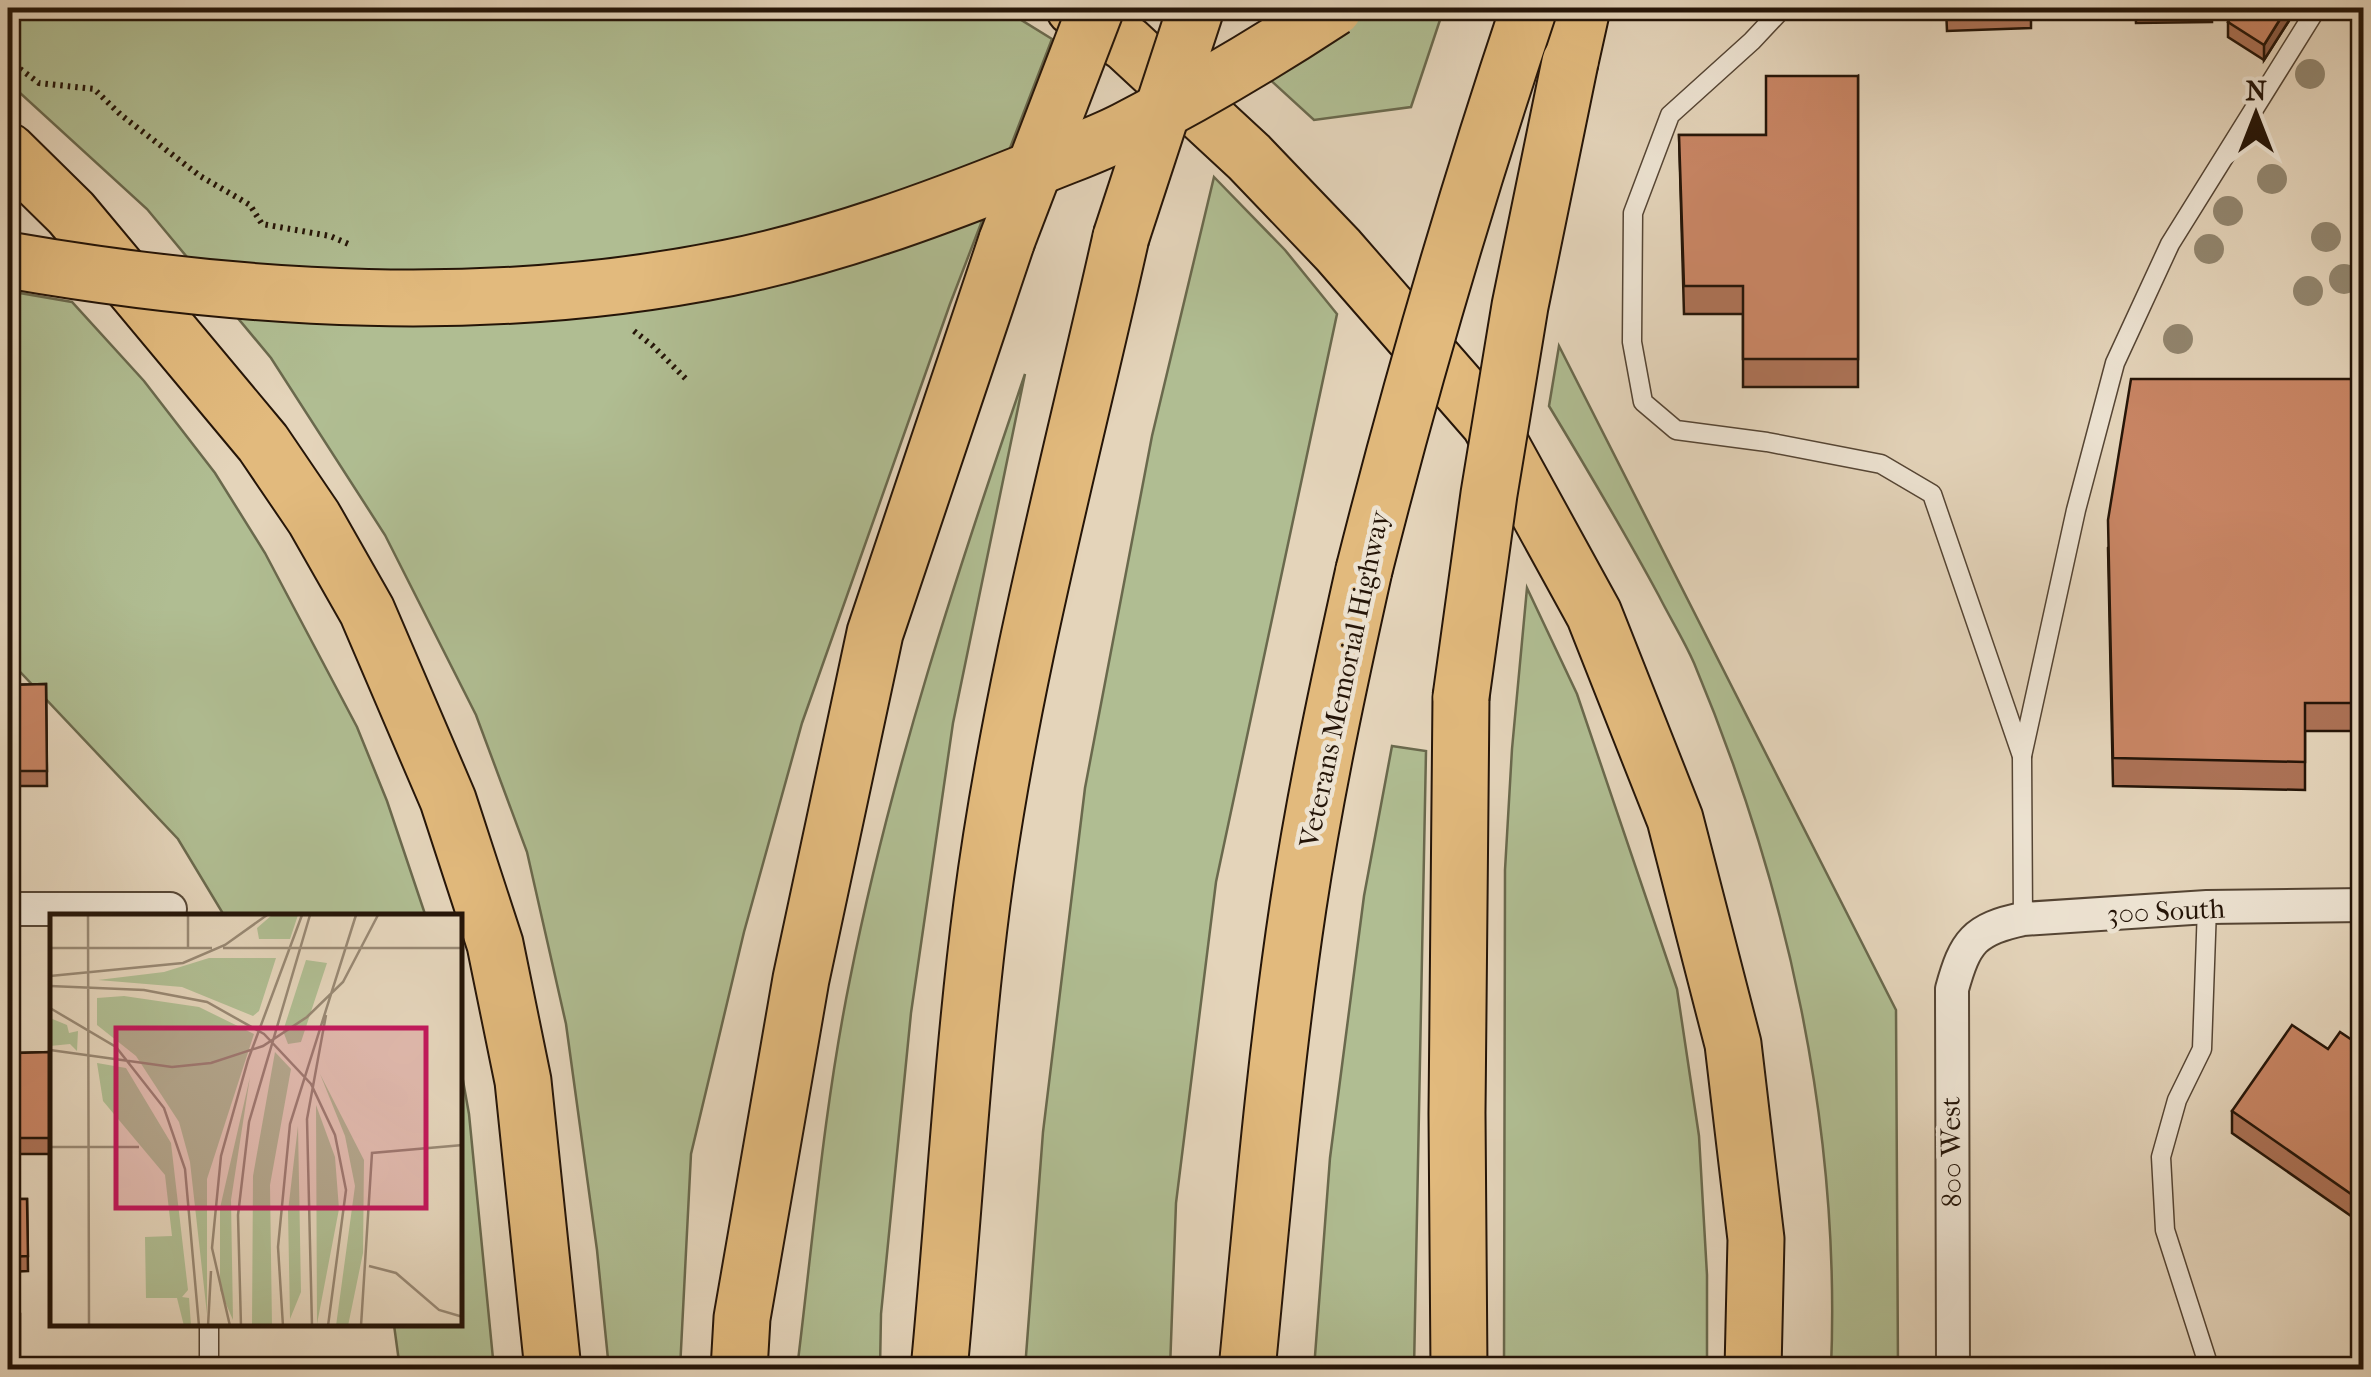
<svg xmlns="http://www.w3.org/2000/svg" width="2371" height="1377" viewBox="0 0 2371 1377" font-family="'IM FELL French Canon',serif">
<style>
.green{fill:#b0bd92;stroke:#6a694d;stroke-width:2.5}
.lines{fill:none;stroke-linecap:round;stroke-linejoin:round}
.service-casing{stroke:#554534;stroke-width:21}
.minor-casing{stroke:#554534;stroke-width:36}
.motorway-casing{stroke:#251508;stroke-width:59}
.path{stroke:#251508;stroke-width:6;stroke-dasharray:2.5 5;stroke-linecap:butt}
.service{stroke:#ede3d2;stroke-width:18}
.minor{stroke:#ede3d2;stroke-width:32}
.motorway{stroke:#e2ba7d;stroke-width:55}
.motorway-bridge-casing{stroke:#251508;stroke-width:59;stroke-linecap:butt}
.motorway-bridge{stroke:#e2ba7d;stroke-width:55}
.tree{fill:#92866f}
.wall{fill:#ac7256;stroke:#251508;stroke-width:2.5}
.shaded-wall{fill:#8c5d46;stroke:#251508;stroke-width:2.5}
.building{fill:#c88564;stroke:#251508;stroke-width:2.5}
.labels{text-anchor:middle;dominant-baseline:central;stroke-width:9;stroke-linejoin:round;paint-order:stroke}
.street-label{font-size:28px;fill:#251508;stroke:#ede3d2}
.inset-road{fill:none;stroke:#988873;stroke-width:2.5}
.view{fill:#c2185b;fill-opacity:0.15;stroke:#c2185b;stroke-width:5}
.inset-edge{fill:none;stroke:#251508;stroke-width:5}
</style>
<rect width="100%" height="100%" fill="#e4d4ba"/>
<filter id="stains"><feTurbulence type="fractalNoise" baseFrequency=".002" numOctaves="4"/><feColorMatrix values="0 0 0 0 .2 0 0 0 0 .09 0 0 0 0 .02 0 0 0 .5 -.17"/></filter>
<radialGradient id="worn" r=".72"><stop offset=".6" stop-color="#630" stop-opacity="0"/><stop offset="1" stop-color="#630" stop-opacity=".3"/></radialGradient>
<g class="green">
<polygon points="8,8 1002,8 1052,39 950,304 802,723 744,932 691,1154 680,1369 609,1369 597,1250 566,1024 527,852 476,715 385,535 271,358 147,209 8,82"/>
<polygon points="1281,8 1444,8 1411,107 1314,120 1265,75"/>
<polygon points="1214,177 1285,250 1337,314 1216,882 1176,1203 1170,1369 1025,1369 1043,1132 1085,788 1152,436"/>
<polygon points="8,291 72,302 144,381 215,473 265,553 357,727 387,801 426,917 225,917 178,839 8,659"/>
<path d="M1559,346L1896,1010L1898,1369H1831C1841,1128 1787,885 1694,663C1684,640 1670,618 1659,596C1624,531 1587,469 1549,406Z"/>
<path d="M1025,374L953,723L911,1013L881,1314L880,1369H797C813,1239 824,1107 850,979C891,772 957,573 1025,374Z"/>
<polygon points="1527,588 1577,694 1677,989 1699,1136 1707,1275 1707,1369 1504,1369 1505,870 1512,749"/>
<polygon points="1392,746 1426,751 1414,1369 1314,1369 1330,1158 1364,896"/>
<polygon points="460,1064 469,1114 494,1369 400,1369 394,1325 460,1324"/>
</g>
<g class="lines">
<defs>
<g id="service">
<polyline points="1783,8 1752,41 1670,115 1633,213 1632,342 1643,402 1676,430 1767,442 1881,464 1932,494 2022,756 2023,919"/>
<polyline points="2022,756 2076,510 2115,363 2170,244 2317,8"/>
<polyline points="2207,907 2202,1049 2177,1100 2161,1157 2165,1230 2210,1370"/>
<polyline points="209,1370 209,1324"/>
</g>
<g id="minor">
<polyline points="8,909 170,909"/>
<path d="M1953,1370L1952,989C1965,942 1974,929 2023,919L2207,907L2364,905"/>
</g>
<g id="motorway">
<polyline points="1074,8 1127,44 1249,157 1338,250 1489,423 1594,614 1675,819 1733,1044 1756,1239 1753,1370"/>
<polyline points="1570,62 1582,8"/>
<polyline points="8,151 71,213 263,443 314,518 367,611 448,800 495,944 523,1081 553,1370"/>
<polyline points="739,1370 742,1318 801,979 875,633 1007,240"/>
<path d="M939,1370C954,1214 962,1058 982,903C1011,680 1072,456 1121,237"/>
<path d="M1247,1370C1262,1215 1275,1060 1298,907C1315,794 1339,682 1364,570"/>
<polyline points="1459,1370 1457,1113 1461,697"/>
</g>
</defs>
<use href="#service" class="service-casing"/>
<use href="#minor" class="minor-casing"/>
<use href="#motorway" class="motorway-casing"/>
<g class="path">
<polyline points="8,60 39,83 94,89 121,115 200,176 250,205 262,224 330,236 351,245"/>
<polyline points="634,331 653,346 686,379"/>
</g>
<use href="#service" class="service"/>
<use href="#minor" class="minor"/>
<use href="#motorway" class="motorway"/>
<defs>
<g id="motorway-bridge">
<polyline points="1121,237 1196,8"/>
<polyline points="1007,240 1096,8"/>
<path d="M8,260C244,301 491,316 728,268C831,247 932,210 1029,171C1061,157 1095,146 1126,130C1198,93 1267,52 1334,8"/>
<path d="M1364,570C1412,380 1467,193 1529,8"/>
<polyline points="1461,697 1489,494 1520,306 1570,62"/>
</g>
</defs>
<use href="#motorway-bridge" class="motorway-bridge-casing"/>
<use href="#motorway-bridge" class="motorway-bridge"/>
</g>
<g class="tree">
<circle cx="2310" cy="74" r="15"/>
<circle cx="2272" cy="179" r="15"/>
<circle cx="2228" cy="211" r="15"/>
<circle cx="2326" cy="237" r="15"/>
<circle cx="2209" cy="249" r="15"/>
<circle cx="2344" cy="279" r="15"/>
<circle cx="2308" cy="291" r="15"/>
<circle cx="2178" cy="339" r="15"/>
</g>
<g class="wall">
<polygon points="1946,8 2031,8 2031,28 1947,31"/>
<polygon points="2135,8 2212,8 2212,22 2136,23"/>
<polygon points="2297,8 2264,60 2228,37 2228,22"/>
<polygon points="1858,76 1858,387 1743,387 1743,314 1684,314 1679,135 1766,135"/>
<polygon points="2364,379 2364,731 2305,731 2305,790 2113,786 2108,548"/>
<polygon points="46,684 47,786 8,786 8,685"/>
<polygon points="2364,1048 2364,1225 2232,1133 2232,1111 2328,1049"/>
<polygon points="52,1052 52,1154 16,1154 15,1053"/>
<polygon points="8,1199 27,1199 28,1271 8,1272"/>
</g>
<polygon class="shaded-wall" points="2287,8 2297,8 2264,60 2264,45"/>
<g class="building">
<polygon points="1947,8 2031,8 2031,13 1947,16"/>
<polygon points="2237,8 2287,8 2264,45 2228,22"/>
<polygon points="1766,76 1858,76 1858,359 1743,359 1743,286 1684,286 1679,135 1766,135"/>
<polygon points="2131,379 2364,379 2364,703 2305,703 2305,762 2113,758 2108,520"/>
<polygon points="46,684 47,771 8,771 8,685"/>
<polygon points="2292,1025 2328,1049 2340,1032 2364,1048 2364,1203 2232,1111"/>
<polygon points="52,1052 52,1138 16,1138 15,1053"/>
<polygon points="8,1199 27,1199 28,1256 8,1257"/>
<rect x="8" y="1314" width="12" height="56"/>
</g>
<g class="labels">
<g class="street-label">
<text transform="translate(1344 679) rotate(-78)">Veterans Memorial Highway</text>
<text transform="translate(2166 911) rotate(-3)">300 South</text>
<text transform="translate(1951 1152) rotate(-91)">800 West</text>
</g>
</g>
<g transform="translate(50 914)">
<rect width="412" height="412" fill="#e4d4ba"/>
<path d="M222,1H248L240,25H209L207,14ZM159,44H226L209,97L203,102L132,73L48,66L114,58ZM256,46L277,49L251,128L238,130L233,117ZM74,82L149,93L204,120L157,265V400L140,248L129,208L86,142L47,111V84ZM0,104L17,111L19,119L28,117L27,137L20,130L0,132ZM225,138L241,155L220,271L222,412H202L203,262ZM47,149L76,154L121,229L138,376L132,383L139,384L141,412H134L127,384H96L95,323L122,322L115,261L53,187ZM270,160L314,246L313,339L298,412H286L305,272L295,222ZM200,163L181,286L183,406L170,376V294ZM266,191L285,243L289,295L267,410ZM248,212L251,378L240,405L238,297Z" fill="#b0bd92"/>
<path class="inset-road" d="M38,1L39,412M138,1V34M0,34H162M173,34H413M0,62L133,49L175,31L217,1M0,72L94,76L157,88L214,120L261,170L285,221L296,276L278,412M0,94L66,133L114,194L135,255L149,412M0,136L122,153L161,149L213,132L257,103L293,68L328,1M0,233H89M319,352L346,359L389,396L413,403M158,412L161,357M180,412L162,334L171,242L198,146L252,1M191,412L188,301L199,208L260,1M233,412L228,333L240,210L306,1M262,412L257,205L276,101M311,412L322,239L413,231"/>
<path class="view" d="M66,114H376V294H66Z"/>
<rect width="412" height="412" class="inset-edge"/>
</g>
<rect width="2371" height="1377" fill="none" stroke="#e4d4ba" stroke-width="40"/>
<rect x="10" y="10" width="2351" height="1357" fill="none" stroke="#251508" stroke-width="5"/>
<rect x="20" y="20" width="2331" height="1337" fill="none" stroke="#251508" stroke-width="2.5"/>
<g transform="translate(2256 115)" stroke="#ede3d2" stroke-width="8" paint-order="stroke">
<path d="M0-8L18 38L0 25L-18 38Z" fill="#251508"/>
<text y="-15" font-size="28" font-weight="bold" text-anchor="middle" fill="#251508">N</text>
</g>
<rect width="100%" height="100%" filter="url(#stains)"/>
<rect width="100%" height="100%" fill="url(#worn)"/>
</svg>
